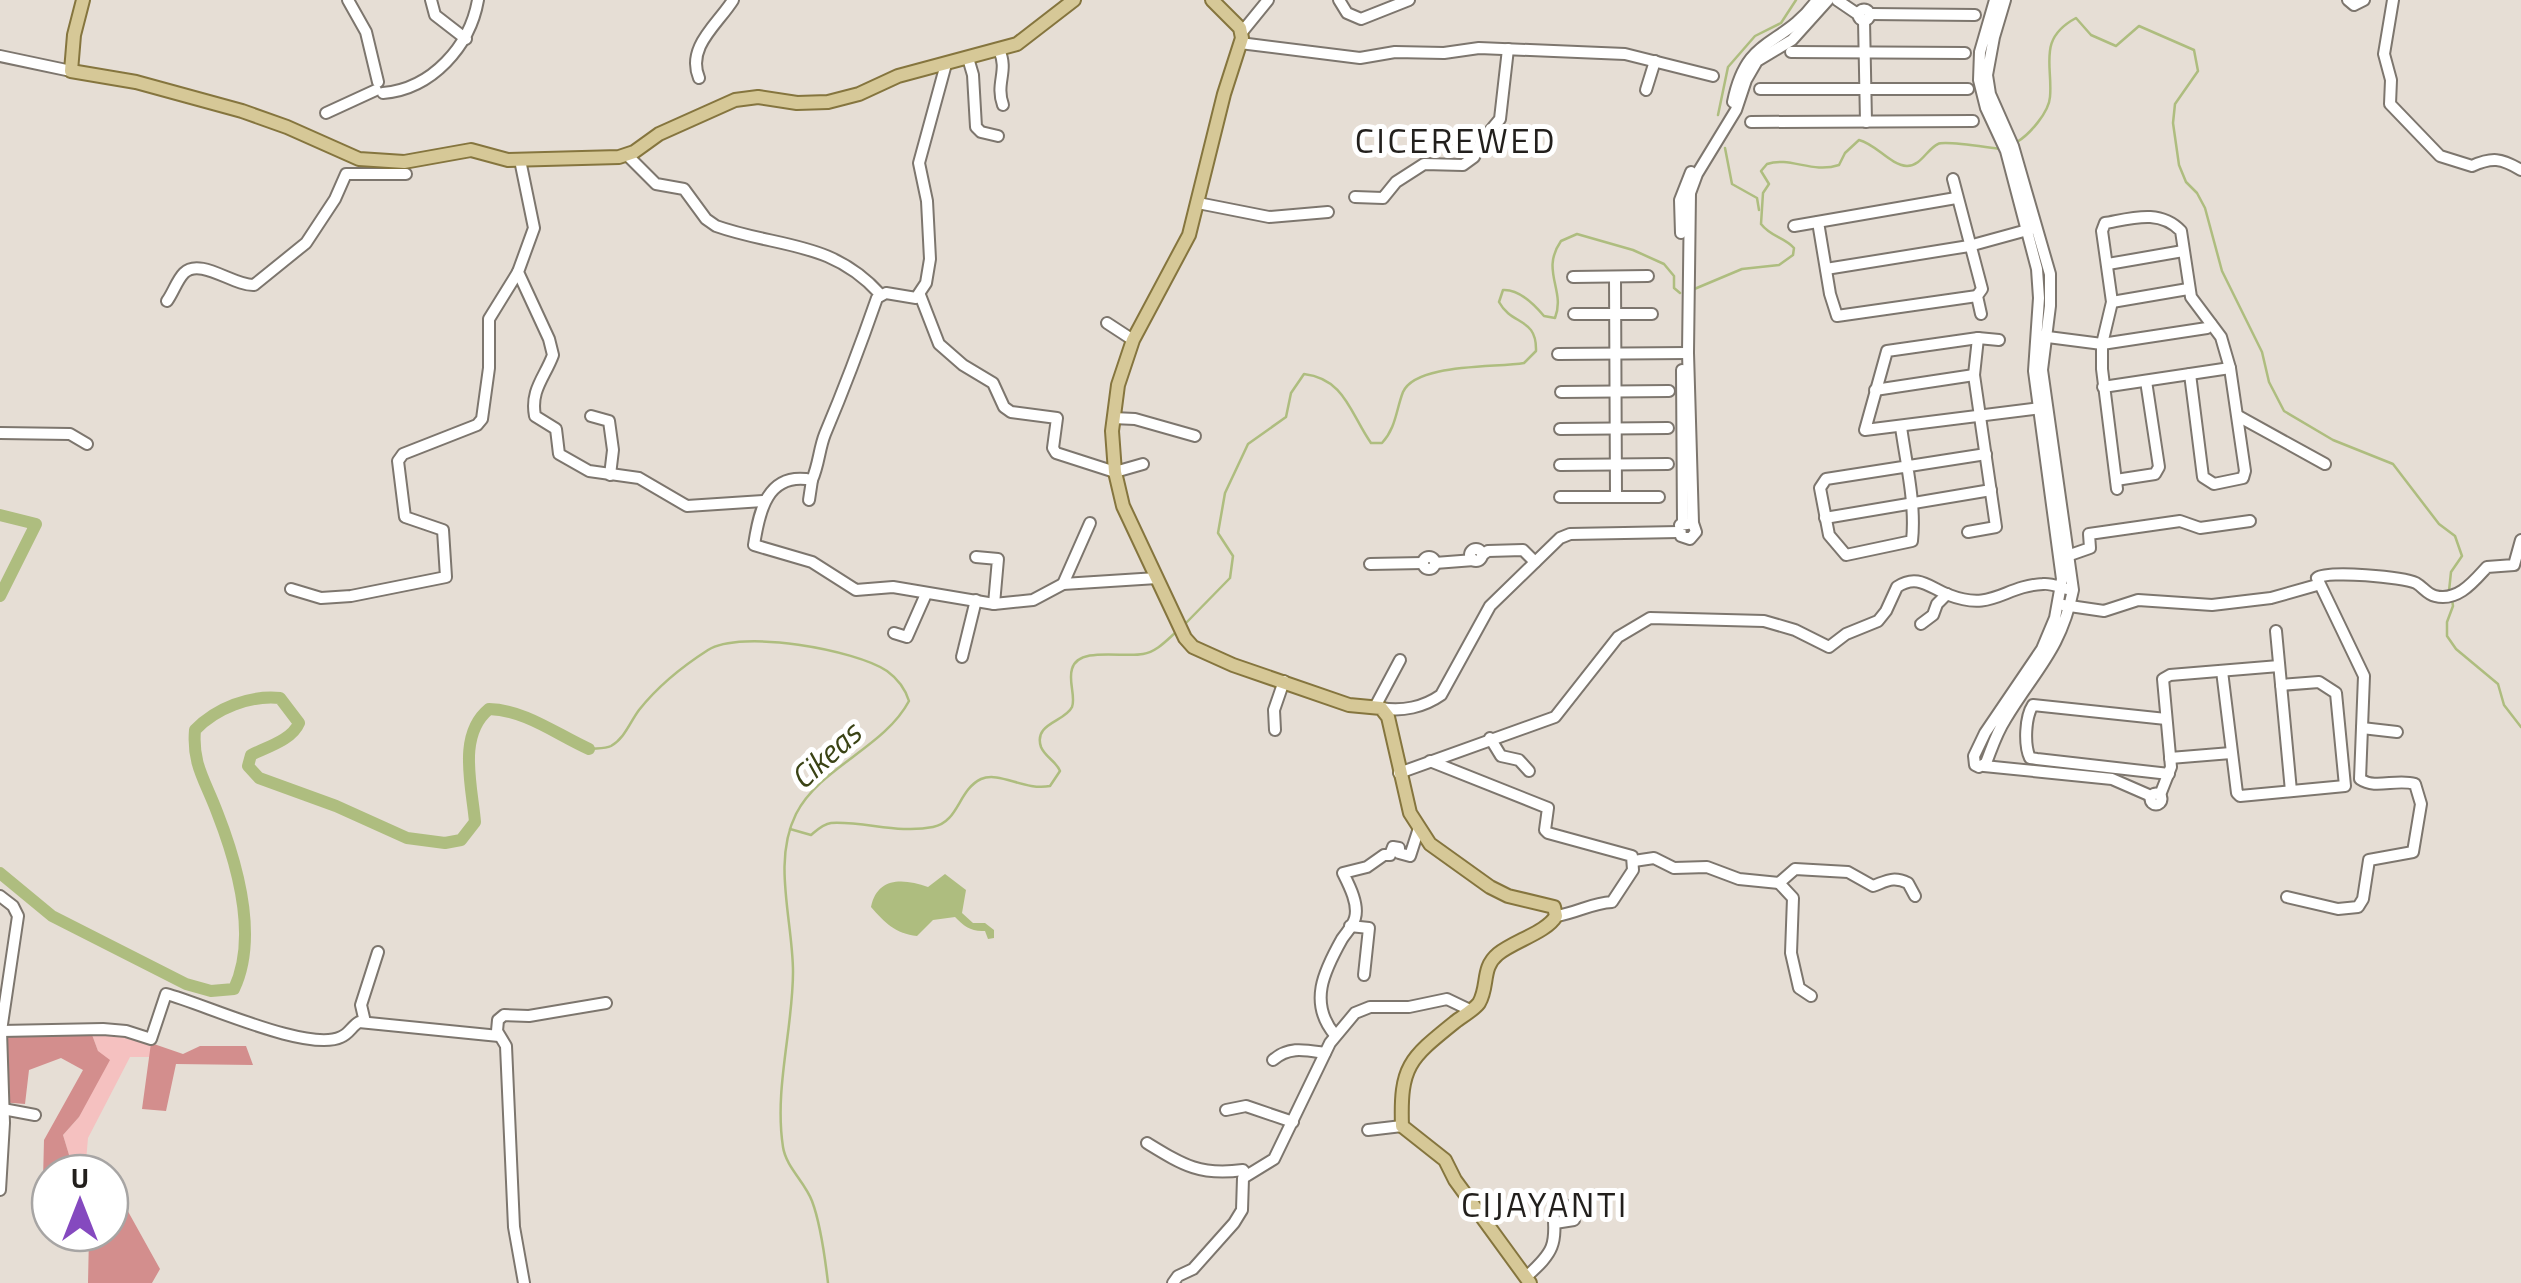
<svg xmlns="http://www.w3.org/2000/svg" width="2521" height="1283" viewBox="0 0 2521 1283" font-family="'Titillium Web',sans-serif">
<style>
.green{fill:#f5c1c0}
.forest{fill:#d38e8d}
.water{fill:#aebd7f}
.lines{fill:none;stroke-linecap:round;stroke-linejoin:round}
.stream{stroke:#aebd7f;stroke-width:2.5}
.river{stroke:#aebd7f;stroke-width:12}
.minor-casing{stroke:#7d766e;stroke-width:14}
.major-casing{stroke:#85753e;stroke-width:16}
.minor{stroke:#fff;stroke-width:10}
.major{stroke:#d6c897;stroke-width:12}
.labels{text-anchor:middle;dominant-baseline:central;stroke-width:10;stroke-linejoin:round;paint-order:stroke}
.water-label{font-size:32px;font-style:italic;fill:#3a4315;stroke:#fff}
.quarter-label{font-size:35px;letter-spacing:2.5px;fill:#221f1c;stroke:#fff}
</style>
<rect width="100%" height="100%" fill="#e6ded5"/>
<polygon class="green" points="91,1032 123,1034 151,1043 151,1057 130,1057 88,1138 85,1173 73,1168 63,1135 79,1117 98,1051"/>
<g class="forest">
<polygon points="5,1032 91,1032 98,1051 110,1060 79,1117 63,1135 73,1168 80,1173 50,1173 50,1223 42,1220 44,1140 83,1070 61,1058 29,1070 25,1104 0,1102"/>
<polygon points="151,1043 183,1054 200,1046 246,1046 253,1065 176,1064 166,1111 142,1109"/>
<polygon points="110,1179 160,1269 152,1283 88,1283 89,1236 83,1233 110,1233"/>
</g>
<path class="water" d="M945,874L966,890L962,913L973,923H985L994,930V938L988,939L985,931C971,932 964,926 955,917L933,920L917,936C896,934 884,922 871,907C877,877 903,878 928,887Z"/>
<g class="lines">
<g class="stream">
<polyline points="1718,115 1728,67 1755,36 1781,23 1796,0"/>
<path d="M2017,142C2030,134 2049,112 2050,97C2053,65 2037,39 2076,18L2091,35L2116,46L2139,26L2194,50L2198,71L2175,104L2173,123L2179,165L2186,182L2197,193L2205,208L2222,271L2262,352L2269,382L2284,411L2333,440L2393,464L2439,524L2455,536L2462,556L2451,572L2449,591"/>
<polyline points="1725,148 1732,184 1757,198 1759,210"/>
<path d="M1692,290L1742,269L1779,265L1793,255L1794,248C1784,237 1771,237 1761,224L1763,193L1769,184L1761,171L1767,164C1790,156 1812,174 1839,165L1845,153L1859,140C1876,144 1890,165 1907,166C1921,166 1927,149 1938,144C1945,140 1989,148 2001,149"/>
<polyline points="2452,599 2453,606 2447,622 2447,636 2456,649 2498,684 2504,705 2521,727"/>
<path d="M1185,624L1230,578L1233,556L1218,533L1225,493L1248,444L1286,417L1291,393L1304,374C1345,379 1350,413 1371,443H1382C1396,428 1396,410 1403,392C1416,363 1496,368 1524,363L1536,351C1537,317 1512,326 1499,302L1503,290C1519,289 1534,304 1544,316L1555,318C1566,290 1540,271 1561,241L1577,234L1633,250L1664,264L1674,276V288L1680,293"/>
<path d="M589,749C596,748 605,749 611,746C625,738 630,722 639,710C658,686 683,666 708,650C741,629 856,650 887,671C898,679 905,688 909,701C884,748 820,767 796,814C772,862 793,921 793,972C793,1029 774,1089 783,1147C786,1167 805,1182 812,1201C821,1225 825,1257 828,1283"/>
<path d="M790,829L811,835C817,830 823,824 831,823C864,821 899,834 933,827C959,822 958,790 981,779C1000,771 1024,791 1050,786L1060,771C1056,761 1045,757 1041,747C1033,723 1065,722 1072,707C1076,697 1068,681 1072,669C1078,646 1124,658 1143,654C1156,652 1166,641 1175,633"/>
</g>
<g class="river">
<polyline points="0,515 36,524 0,596"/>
<path d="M0,873L52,916L186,984L211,991L234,989C259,936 237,863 217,812C205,780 192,764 195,730C216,708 250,695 280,698L299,723C292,740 267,747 251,755L248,766L259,778L336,806L407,838L445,843L461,840L475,822C472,786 457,735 489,709C525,710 556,734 589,749"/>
</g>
<defs>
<g id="minor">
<polyline points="348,0 366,32 378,82"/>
<polyline points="431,0 435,15 466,39"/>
<polyline points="1339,0 1347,13 1361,19 1409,0"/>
<polyline points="1837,0 1859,15"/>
<path d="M1995,0L1980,52L1979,80L1986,108L2006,151L2037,269L2039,298L2034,371L2062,579L2055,618L2042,649L1985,733L1974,756L1975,765L1979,767L1986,763C1992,748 1996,734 2005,720C2034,671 2061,650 2073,590L2042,370L2050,306V274L2013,146L1990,94L1987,75L1994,37L2005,0"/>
<polyline points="2348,0 2354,5 2364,0"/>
<path d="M2393,0L2384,54L2391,80L2390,104L2440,156L2472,166C2492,157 2501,158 2521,170"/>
<circle cx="1864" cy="15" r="5.5"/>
<polyline points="1870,14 1975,15"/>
<polyline points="1864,20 1866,122"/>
<polyline points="1242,32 1268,0"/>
<polyline points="1240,43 1360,58 1395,52 1444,53 1479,48 1625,54 1713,76"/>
<path d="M999,50C1009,71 995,83 1003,105"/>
<polyline points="1791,52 1965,53"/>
<polyline points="0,56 71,71"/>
<polyline points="968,58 973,75 976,127 981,132 998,136"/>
<path d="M946,64L919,163L927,201L930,259L926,283L916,298L886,293L877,298C861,344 844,389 825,434C819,449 819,464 812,480C767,471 759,512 754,545L812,562L856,590L893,587L994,604L1033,600L1063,584L1157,578"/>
<path d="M699,78C686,47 718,24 733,0"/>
<polyline points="1760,89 1968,89"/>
<polyline points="1646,90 1655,61"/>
<path d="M383,93C432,89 470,46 478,0"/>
<path d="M1733,102C1747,33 1782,49 1817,0"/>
<polyline points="326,113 376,90"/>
<polyline points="1751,122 1973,121"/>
<path d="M627,155L656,184L684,189L706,219L716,226C778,248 831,240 880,294"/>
<path d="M520,160L534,228L518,272L549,339L553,355C545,377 530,390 535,416L556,429L559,454L589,471L639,478L687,506L763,501"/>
<polyline points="1953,179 1982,289 1977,296 1981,314"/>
<polyline points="1355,197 1383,198 1396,182 1424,164 1463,165 1474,157 1481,142 1500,119 1508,49"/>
<polyline points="1198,203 1269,217 1328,212"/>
<polyline points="1818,222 1830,294 1837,316 1977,296"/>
<polyline points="1794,226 1956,198"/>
<polyline points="1681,233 1680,200 1691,172"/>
<polyline points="2108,264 2183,251"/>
<polyline points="1826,269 1969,246 2031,229"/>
<polyline points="1573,277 1648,276"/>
<polyline points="1615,277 1616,497"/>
<polyline points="920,295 939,344 963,365 993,383 1004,407 1011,412 1057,418 1053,448 1056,453 1115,472 1143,464"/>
<path d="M167,301C173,293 177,280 184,273C200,257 234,286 254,285L306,243L335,199L346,174H406"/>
<polyline points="2112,302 2188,289"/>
<polyline points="1574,314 1652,314"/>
<polyline points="1107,323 1133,340"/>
<polyline points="2040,336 2102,344 2207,328 2211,324"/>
<polyline points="1999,340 1978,338 1887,351 1865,430 2041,408"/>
<polyline points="1558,354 1688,353"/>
<polyline points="1682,370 1683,523"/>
<polyline points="2103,387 2230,368"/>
<polyline points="1875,390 1974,375"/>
<polyline points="1561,392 1669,391"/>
<polyline points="591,416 609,421 613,450 610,475"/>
<polyline points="2238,416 2325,464"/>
<polyline points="1113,418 1135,419 1195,436"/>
<path d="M1901,427C1906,463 1916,504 1912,541L1846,555L1829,535L1820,488L1826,479L1986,454"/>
<polyline points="1560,429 1668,428"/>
<polyline points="0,433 70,434 87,444"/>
<polyline points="1560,465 1668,464"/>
<polyline points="2116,480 2155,474 2159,467 2146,381"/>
<path d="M2117,489L2102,369V344L2112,302L2102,231L2105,223C2133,218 2160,209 2181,231L2191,297L2221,337L2230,368L2245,471L2243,478L2214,484L2203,477L2190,374"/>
<polyline points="1560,497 1659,497"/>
<polyline points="809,500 812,480"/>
<polyline points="1825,518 1991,490"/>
<polyline points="1693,523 1680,525 1681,536 1690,539 1696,532 1693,523 1688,353 1690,193 1697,174 1736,110 1746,80 1757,61 1792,40 1828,0"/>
<polyline points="1968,532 1996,527 1974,375 1978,338"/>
<circle cx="1476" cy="555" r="6"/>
<polyline points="1482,555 1488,551 1523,550 1535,562"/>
<polyline points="2070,555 2090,548 2089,534 2180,521 2200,528 2250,521"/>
<polyline points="976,557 998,559 994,604"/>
<circle cx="1429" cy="563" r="6"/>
<polyline points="1435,563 1474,560"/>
<polyline points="1370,564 1423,563"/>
<polyline points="1063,584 1090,523"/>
<polyline points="291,589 321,598 351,596 446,577 443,530 405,517 398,461 403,454 477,425 482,419 489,368 489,319 518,272"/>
<polyline points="2063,605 2104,611 2138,600 2212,605 2271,598 2317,585"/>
<polyline points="1921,624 1933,615 1937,604 1947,594"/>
<polyline points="2276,631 2291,791"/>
<polyline points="894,633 907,637 926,594"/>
<polyline points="962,657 976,600"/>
<polyline points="2222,671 2237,793 2240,796 2345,786 2336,693 2319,682 2281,685"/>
<polyline points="1376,705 1400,660"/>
<path d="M1381,708C1402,712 1424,707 1441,695L1490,606L1560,538L1570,534L1679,532"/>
<path d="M2166,719L2033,705C2025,717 2024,745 2030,758L2037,759L2169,774"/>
<polyline points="2362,728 2397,732"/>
<polyline points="1275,730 1274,710 1284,681"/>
<polyline points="1490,738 1501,756 1519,760 1529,771"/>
<polyline points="2170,758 2231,753"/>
<path d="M1430,761L1548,808L1545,830L1548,833L1632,856L1633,870L1612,902C1591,903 1577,913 1556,916"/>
<polyline points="1984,766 2112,779 2151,796"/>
<path d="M1399,773L1555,717L1618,637L1650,618L1764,621L1795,630L1829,647L1846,634L1878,621L1886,611L1897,587C1918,573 1930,588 1949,595C1993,612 2003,586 2043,584C2051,583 2059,587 2067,589"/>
<circle cx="2156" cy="799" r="5.5"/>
<polyline points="2160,795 2171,767 2163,679 2170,675 2279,666"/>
<path d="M1634,861L1654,858L1674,868L1707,867L1739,879L1779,883L1795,869L1848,872L1873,886C1887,881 1893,876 1908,883L1915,896"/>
<polyline points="1779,883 1793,898 1791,953 1799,988 1811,996"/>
<polyline points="0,896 13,906 18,916 1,1031 4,1123 0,1190"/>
<path d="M2287,897L2338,909L2358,907L2363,899L2369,860L2413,852L2421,804L2415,784C2396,778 2376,790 2360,779L2364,676L2317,578C2328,570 2403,577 2416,583C2423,587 2427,594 2435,596C2458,602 2474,581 2487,567L2514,565L2521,540"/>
<polyline points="1350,926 1369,928 1364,975"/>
<polyline points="365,1022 361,1005 378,952"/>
<path d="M1,1031L103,1029L126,1031L151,1039L166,994C202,1003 308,1053 341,1037C349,1034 352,1026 359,1022L499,1036"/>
<path d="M1335,1035C1308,1003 1324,971 1342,939C1346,933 1353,926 1355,918C1359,904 1349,885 1343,873L1367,867L1384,855H1390L1393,847L1399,848V853L1410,856L1419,828"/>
<path d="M1273,1060C1289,1046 1305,1050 1325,1053"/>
<polyline points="3,1109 35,1115"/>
<polyline points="1226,1110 1246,1106 1293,1122"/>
<polyline points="1368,1130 1402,1126"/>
<path d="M1147,1143C1183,1165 1200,1176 1243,1170L1246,1174"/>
<polyline points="1555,1223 1574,1220"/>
<path d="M1526,1277C1554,1252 1557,1245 1553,1208L1565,1205"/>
<polyline points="524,1283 514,1227 506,1046 497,1031 498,1020 504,1015 529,1016 606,1003"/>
<polyline points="1173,1283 1178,1276 1193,1269 1234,1223 1242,1210 1243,1178 1274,1159 1330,1043 1355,1013 1370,1007 1409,1007 1447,999 1470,1010"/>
</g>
<g id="major">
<polyline points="83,0 74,35 71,71 136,82 242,111 287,127 359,159 404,162 471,150 508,160 619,157 634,152 659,134 735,100 758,97 797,103 828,102 859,94 898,76 1017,44 1074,0"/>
<path d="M1212,0L1240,28L1242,38L1224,94L1189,235L1133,340L1118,385L1112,431L1115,472L1123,506L1185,638L1193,647L1233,665L1349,705L1381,708L1388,717L1410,813L1430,844L1490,887L1508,896L1554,907L1556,916C1547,932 1514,941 1498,954C1481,968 1489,986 1479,1003C1474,1010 1461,1017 1455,1022C1409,1059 1400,1066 1402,1126L1445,1160L1455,1180L1530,1283"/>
</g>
</defs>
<use href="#minor" class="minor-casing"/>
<use href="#major" class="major-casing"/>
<use href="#minor" class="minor"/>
<use href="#major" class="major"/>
</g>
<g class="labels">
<g class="water-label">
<text transform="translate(825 755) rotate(-42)">Cikeas</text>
</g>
<g class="quarter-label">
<text x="1456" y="140">CICEREWED</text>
<text x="1545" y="1204">CIJAYANTI</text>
</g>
</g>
<g transform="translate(80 1203)"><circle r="48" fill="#ffffff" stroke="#a7a5a4" stroke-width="2.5"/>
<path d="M0-8L18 38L0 25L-18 38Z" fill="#8549bf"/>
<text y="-15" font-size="28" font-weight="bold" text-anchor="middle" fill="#221f1c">U</text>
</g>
</svg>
